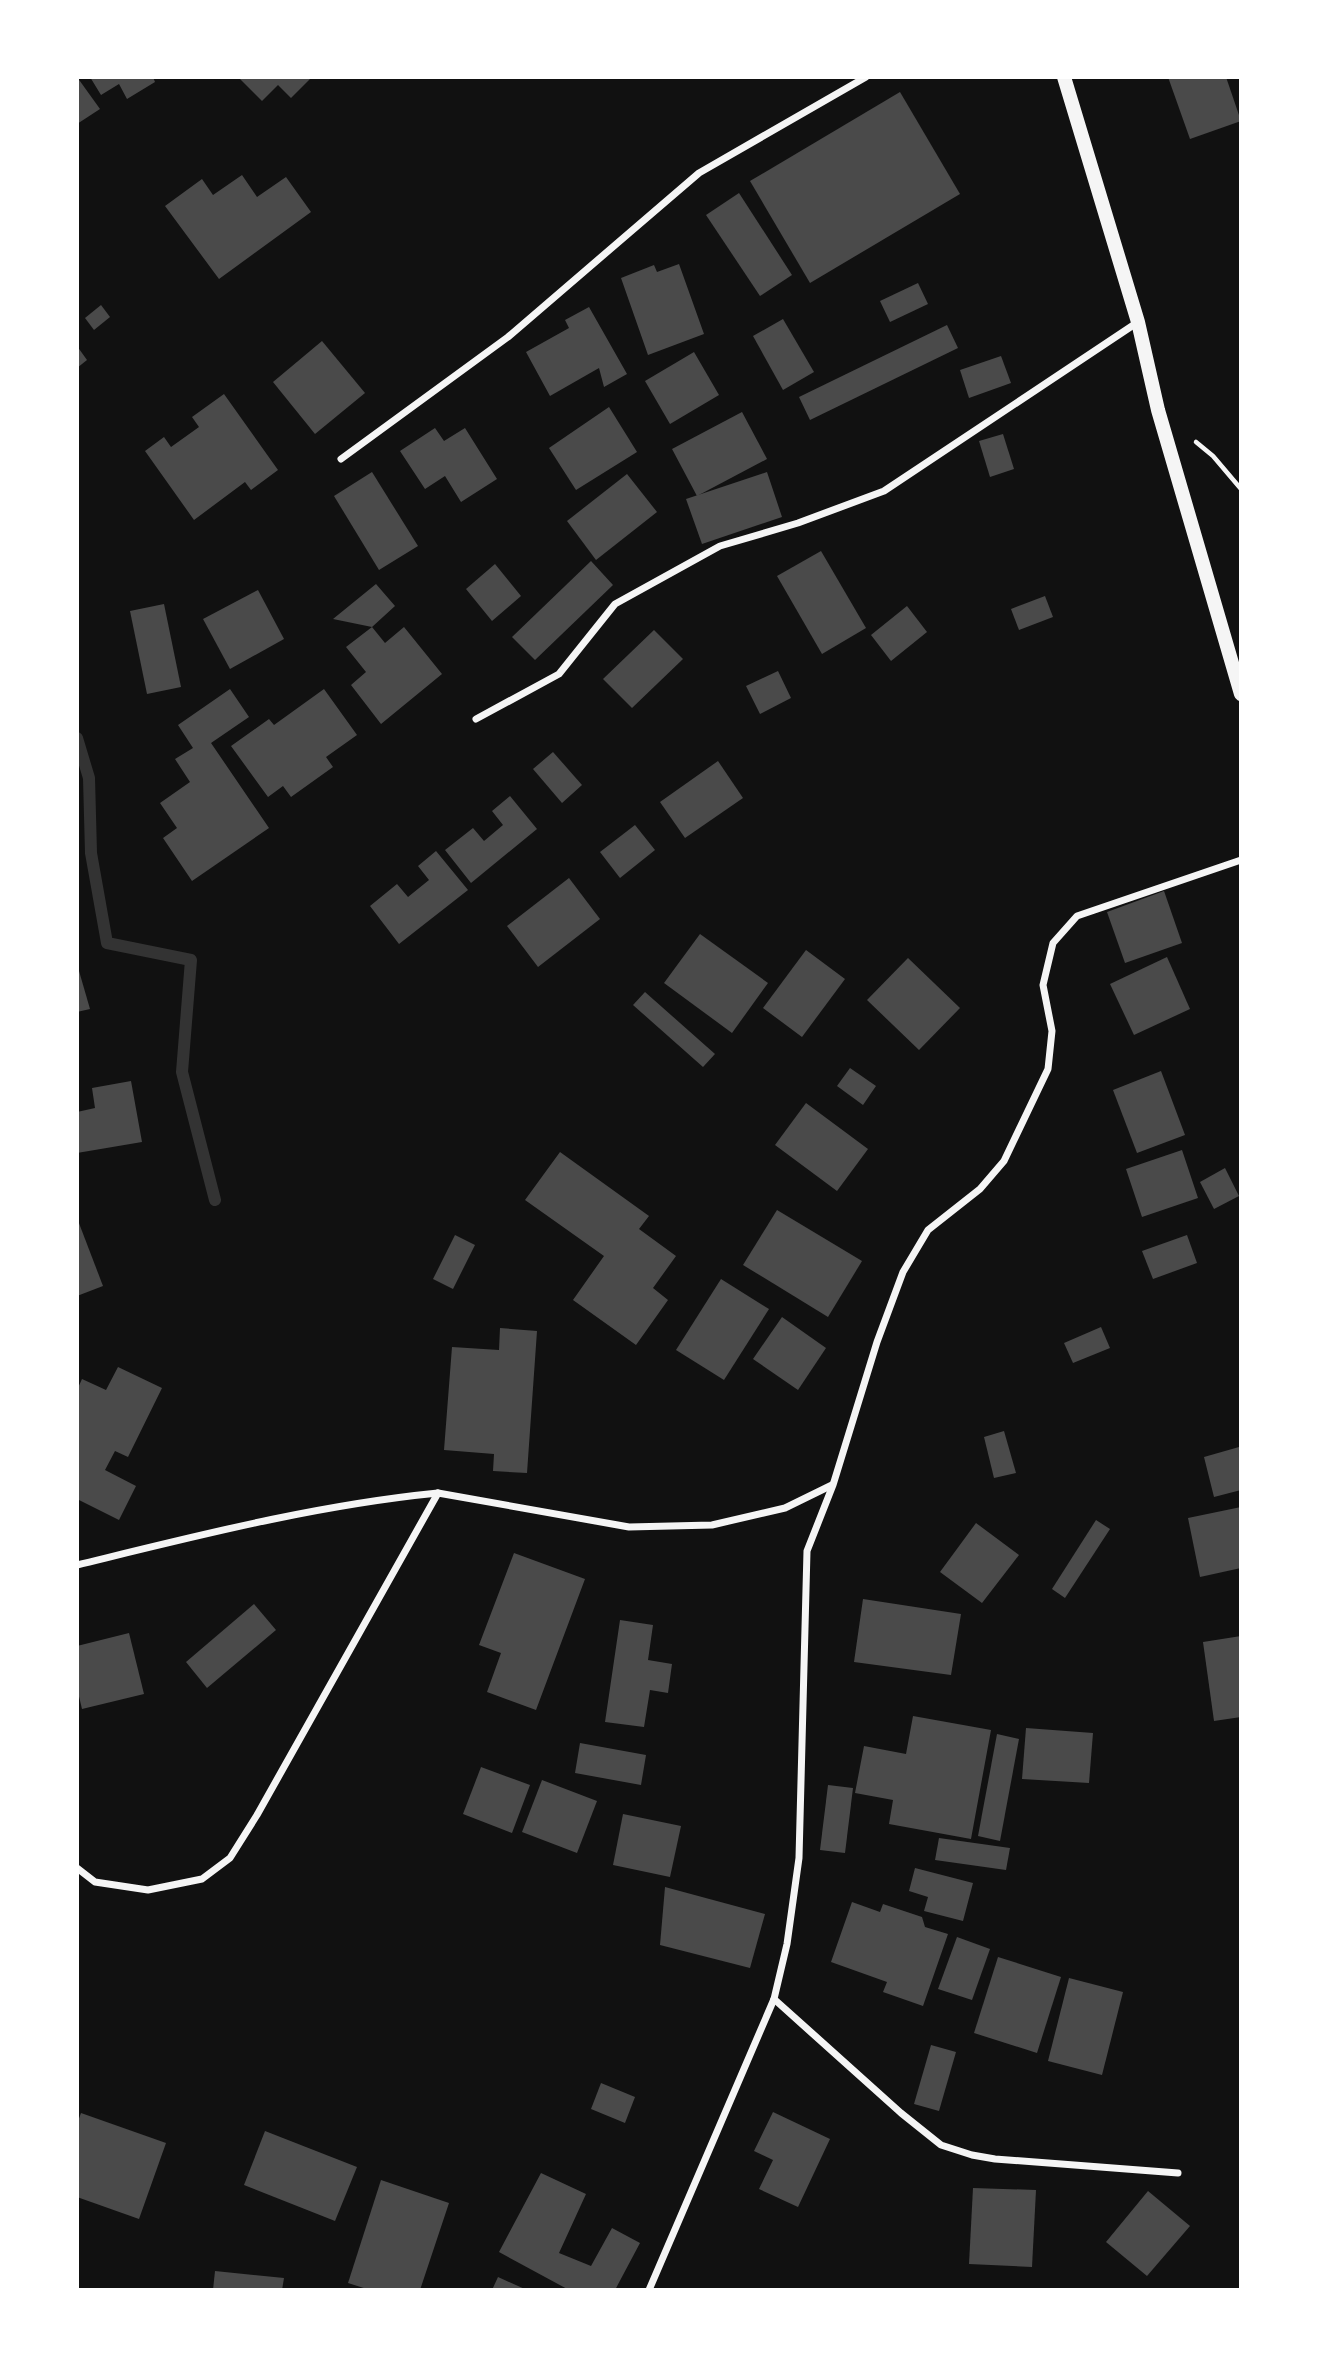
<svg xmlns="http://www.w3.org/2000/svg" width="1318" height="2367" viewBox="0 0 1318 2367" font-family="Mulish,sans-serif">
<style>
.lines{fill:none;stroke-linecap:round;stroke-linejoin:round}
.stream{stroke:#333;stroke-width:12}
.building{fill:#4a4a4a}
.path{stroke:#f5f5f5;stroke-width:4.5}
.minor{stroke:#f5f5f5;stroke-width:7}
.secondary{stroke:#f5f5f5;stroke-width:14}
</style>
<rect width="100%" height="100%" fill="#111"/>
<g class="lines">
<polyline class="stream" points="77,738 89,778 91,853 107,943 191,960 182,1072 215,1200"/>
</g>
<g class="building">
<polygon points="77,77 100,109 77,124"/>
<polygon points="90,77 153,77 155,82 127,99 119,84 101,95"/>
<polygon points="238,77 312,77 291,98 278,85 262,101"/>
<polygon points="1168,77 1226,77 1241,121 1190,139"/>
<polygon points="900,92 960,194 810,283 750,181"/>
<polygon points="242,175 257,197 286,177 311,212 219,279 165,206 202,179 213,195"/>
<polygon points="739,193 792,275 760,296 706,215"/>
<polygon points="679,264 704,334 648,355 621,278 654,265 657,272"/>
<polygon points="918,283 928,304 890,322 880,301"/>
<polygon points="101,305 110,317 94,330 85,318"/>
<polygon points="589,307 627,374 604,387 599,368 550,396 526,352 569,328 565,320"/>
<polygon points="783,319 814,372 783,390 753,336"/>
<polygon points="947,325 958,348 810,420 799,397"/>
<polygon points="322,341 365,393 315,434 273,382"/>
<polygon points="77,346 87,360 77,368"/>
<polygon points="694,352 719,395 670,424 645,381"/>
<polygon points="1001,356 1011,383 969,398 960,370"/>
<polygon points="224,394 278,470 251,490 245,482 194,520 145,451 164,437 171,447 199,427 192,417"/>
<polygon points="609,407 637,452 576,490 549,448"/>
<polygon points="742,412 767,459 697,496 672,449"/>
<polygon points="435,428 444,441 465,428 497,479 461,502 445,476 425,489 400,451"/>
<polygon points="1003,434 1014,469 990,477 979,441"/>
<polygon points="372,472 418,546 379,570 334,496"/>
<polygon points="767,472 782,517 702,544 686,499"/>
<polygon points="627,474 657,512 596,560 567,521"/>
<polygon points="821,551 866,628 822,654 777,576"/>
<polygon points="591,561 613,585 535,660 512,637"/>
<polygon points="495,564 521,596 492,621 466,589"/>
<polygon points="376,584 395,606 372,627 385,643 404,627 442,674 381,724 351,685 366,672 346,647 372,627 333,619"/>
<polygon points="258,590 284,639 230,669 203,619"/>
<polygon points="1045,596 1053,617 1019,630 1011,609"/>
<polygon points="164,604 181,687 147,694 130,611"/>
<polygon points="907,606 927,632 891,661 871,635"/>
<polygon points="654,630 683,659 632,708 603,679"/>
<polygon points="778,671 791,698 760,714 746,686"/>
<polygon points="230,689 249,717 211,743 269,828 192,881 163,838 177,828 160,803 190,782 175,759 193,748 178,725"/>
<polygon points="324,689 357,735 326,757 333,767 291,797 283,786 268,797 231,746 269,719 274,725"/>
<polygon points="553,752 582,785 562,803 533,769"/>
<polygon points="718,761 743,798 685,838 660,802"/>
<polygon points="510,796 537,829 471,883 445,850 473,828 484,841 503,825 492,811"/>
<polygon points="635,825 655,850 620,878 600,852"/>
<polygon points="436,851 468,890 399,944 370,906 397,884 408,897 429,880 418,866"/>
<polygon points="569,878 600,919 538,967 507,926"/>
<polygon points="1164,891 1182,943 1125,963 1107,912"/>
<polygon points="700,934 768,983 732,1033 664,983"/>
<polygon points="806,950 845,979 802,1037 763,1008"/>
<polygon points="1167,957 1190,1009 1134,1035 1110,984"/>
<polygon points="908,958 960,1008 919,1050 867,1000"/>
<polygon points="77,964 90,1009 77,1012"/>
<polygon points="645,992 715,1054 703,1067 633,1005"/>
<polygon points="850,1068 876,1086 863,1105 837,1086"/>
<polygon points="1161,1071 1185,1135 1137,1153 1113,1090"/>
<polygon points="131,1081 142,1142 77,1153 77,1112 95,1108 92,1088"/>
<polygon points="806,1103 868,1149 837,1191 775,1145"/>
<polygon points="1182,1150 1198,1198 1142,1217 1126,1169"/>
<polygon points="560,1152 649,1216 639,1229 676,1256 653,1288 668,1300 636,1345 573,1300 604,1256 525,1200"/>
<polygon points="1225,1168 1239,1196 1214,1209 1200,1182"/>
<polygon points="777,1210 862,1261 828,1317 743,1265"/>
<polygon points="77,1218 103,1286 77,1296"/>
<polygon points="455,1235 475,1245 453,1289 433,1279"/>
<polygon points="1187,1235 1197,1263 1153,1279 1142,1251"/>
<polygon points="721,1279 769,1309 724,1380 676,1350"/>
<polygon points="782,1317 826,1348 798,1390 753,1359"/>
<polygon points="1101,1327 1110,1348 1073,1363 1064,1343"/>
<polygon points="500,1328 537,1331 527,1473 493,1471 494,1454 444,1450 452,1347 499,1350"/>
<polygon points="118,1367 162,1388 128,1457 115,1451 105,1470 136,1486 119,1520 77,1499 77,1390 82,1379 106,1390"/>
<polygon points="1004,1431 1016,1473 994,1478 984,1437"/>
<polygon points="1239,1447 1241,1456 1241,1490 1214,1497 1204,1457"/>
<polygon points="1241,1507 1241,1568 1200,1577 1188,1518"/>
<polygon points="1096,1520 1110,1529 1065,1598 1052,1589"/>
<polygon points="976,1523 1019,1555 982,1603 940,1572"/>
<polygon points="514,1553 585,1579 536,1710 487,1692 501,1653 479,1645"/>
<polygon points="863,1599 961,1614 951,1675 854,1662"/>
<polygon points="254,1604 276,1630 207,1688 186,1662"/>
<polygon points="620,1620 653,1625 648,1660 672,1664 668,1693 650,1690 644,1727 605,1722"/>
<polygon points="129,1633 144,1694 82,1709 77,1688 77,1646"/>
<polygon points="1241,1636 1241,1717 1214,1721 1203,1642"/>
<polygon points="913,1716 991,1730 971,1839 889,1824 893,1800 855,1793 864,1746 906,1754"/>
<polygon points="1026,1728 1093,1733 1089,1783 1022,1779"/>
<polygon points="997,1734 1019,1739 1000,1841 978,1836"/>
<polygon points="580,1743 646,1755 641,1785 575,1773"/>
<polygon points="481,1767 530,1785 512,1833 463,1814"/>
<polygon points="542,1780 597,1801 577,1853 522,1832"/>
<polygon points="828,1785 853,1788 845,1853 820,1850"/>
<polygon points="623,1814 681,1826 670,1877 613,1865"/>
<polygon points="939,1838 1010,1848 1006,1870 935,1860"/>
<polygon points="915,1868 973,1883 963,1921 924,1911 928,1897 909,1891"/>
<polygon points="665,1887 765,1914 750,1968 660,1945"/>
<polygon points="852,1902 880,1912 883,1904 922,1917 925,1927 948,1934 923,2006 883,1992 887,1982 831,1962"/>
<polygon points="957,1937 990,1949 972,2000 938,1989"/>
<polygon points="998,1957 1061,1977 1037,2053 974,2033"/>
<polygon points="1069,1978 1123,1992 1102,2075 1048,2061"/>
<polygon points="931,2045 956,2052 939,2111 914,2104"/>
<polygon points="601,2083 635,2097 625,2123 591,2109"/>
<polygon points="773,2112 830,2139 798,2207 759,2189 773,2160 754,2151"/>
<polygon points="81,2113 166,2143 139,2219 77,2197 77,2124"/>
<polygon points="265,2131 357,2167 335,2221 244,2185"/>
<polygon points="541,2173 586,2194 559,2253 591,2266 612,2228 640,2243 615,2290 569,2290 499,2252"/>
<polygon points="381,2180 449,2203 420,2290 370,2290 348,2283"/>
<polygon points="973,2188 1036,2190 1032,2267 969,2264"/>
<polygon points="1148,2191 1190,2226 1147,2276 1106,2242"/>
<polygon points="215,2271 284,2278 282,2290 213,2290"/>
<polygon points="498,2277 527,2290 492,2290"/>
</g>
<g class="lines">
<polyline class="path" points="1196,442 1213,456 1241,489"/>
<g class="minor">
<polyline points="341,459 508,337 699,173 866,77"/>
<polyline points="476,719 559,674 615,604 720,546 798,523 884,491 1138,322"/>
<path d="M77,1565C196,1536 316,1505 438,1493L629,1527L712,1525L785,1508L832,1485"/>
<polyline points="77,1868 95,1882 148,1890 202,1879 230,1858 257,1815 438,1493"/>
<polyline points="774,1999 901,2113 941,2145 972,2155 995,2159 1178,2173"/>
<polyline points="649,2290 774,1999 787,1944 799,1858 807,1551 833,1485 877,1342 903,1272 928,1230 980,1189 1004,1161 1048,1069 1052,1031 1043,985 1053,943 1077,916 1241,860"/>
</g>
<polyline class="secondary" points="1064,77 1138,322 1158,410 1241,694"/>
</g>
<rect width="1318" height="2367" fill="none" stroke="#ffffff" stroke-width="158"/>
</svg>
